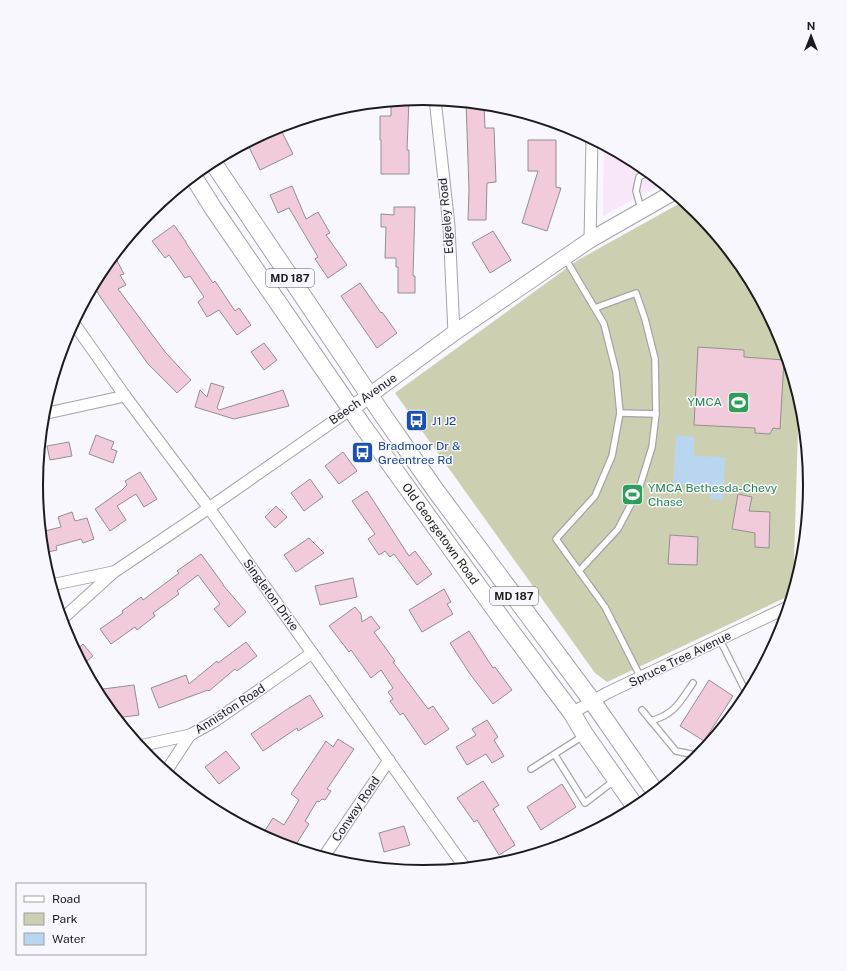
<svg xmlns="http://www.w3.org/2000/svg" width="847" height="971" viewBox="0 0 847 971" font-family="'Public Sans',sans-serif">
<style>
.education{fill:#f8e7f9}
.green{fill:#cdd0b0}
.water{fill:#b8d6f0}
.building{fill:#f1cbdb;stroke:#948e90}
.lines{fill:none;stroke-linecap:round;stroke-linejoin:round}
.lane-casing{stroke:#a4a4aa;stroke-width:8}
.street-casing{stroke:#a4a4aa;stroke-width:13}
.secondary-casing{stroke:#a4a4aa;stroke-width:17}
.primary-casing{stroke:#a4a4aa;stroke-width:19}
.lane{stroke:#fff;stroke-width:5.5}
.street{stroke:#fff;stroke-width:11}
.secondary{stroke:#fff;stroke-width:15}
.primary{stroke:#fff;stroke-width:17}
.labels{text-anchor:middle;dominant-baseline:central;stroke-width:3;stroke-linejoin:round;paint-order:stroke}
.shield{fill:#f7f7fd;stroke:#5e5e61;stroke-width:1}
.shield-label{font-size:11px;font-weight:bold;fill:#1c1c1e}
.street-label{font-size:12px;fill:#1c1c1e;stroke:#f7f7fd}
.leisure-label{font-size:12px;fill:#27864d;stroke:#f7f7fd;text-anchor:end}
.transit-label{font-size:12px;fill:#164399;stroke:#f7f7fd;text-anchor:start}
.rim{fill:none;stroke:#1c1c1e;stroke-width:2}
</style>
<rect width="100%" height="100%" fill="#f7f7fd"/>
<polygon class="education" points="604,145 639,163 663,183 603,216"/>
<polygon class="green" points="684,201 698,212 746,270 782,337 799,396 793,594 607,682 595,673 395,393 578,260"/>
<polygon class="water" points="676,435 694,437 694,456 725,457 723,500 710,499 711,486 673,484"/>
<g class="building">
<polygon points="409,99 407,150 409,150 409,174 381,174 381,140 380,140 380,116 391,116 391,101"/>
<polygon points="466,102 484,104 485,128 494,128 496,182 487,183 486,220 468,220 469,189"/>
<polygon points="279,126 293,154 260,170 249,147 262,140 260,136"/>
<polygon points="528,140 556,140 556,187 561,188 547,231 522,223 538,171 528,171"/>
<polygon points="292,186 306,219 318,212 330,233 326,235 347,265 328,278 315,259 318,257 289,208 278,213 270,195"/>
<polygon points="394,207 415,207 413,276 415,276 415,293 398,293 398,267 396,267 396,258 385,258 386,227 381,227 381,214 394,215"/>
<polygon points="174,225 186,242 186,243 213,283 215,281 235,311 239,308 251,325 237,335 219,310 207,317 198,302 204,297 190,276 185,278 169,255 165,258 152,241"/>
<polygon points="493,231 511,260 490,273 472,243"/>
<polygon points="114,255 124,274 120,275 126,285 118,289 166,353 191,380 177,393 148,364 101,298 93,285 101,270"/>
<polygon points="360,283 381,313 382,312 397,333 377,348 341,296"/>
<polygon points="264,343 277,360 264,370 251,352"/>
<polygon points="698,347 744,350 744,357 784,360 780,429 773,428 770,434 755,433 755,428 694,425"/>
<polygon points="211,383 224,387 217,408 219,410 283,390 289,406 234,419 195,407 200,390 207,397"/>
<polygon points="96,435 114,442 111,449 117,451 113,463 89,454"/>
<polygon points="69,442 72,456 50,460 47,446"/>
<polygon points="343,452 357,471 339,484 325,466"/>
<polygon points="140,472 157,499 144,507 136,494 117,506 126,520 110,531 95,509 122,490 127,485 125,481"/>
<polygon points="310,479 323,497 304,511 291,493"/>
<polygon points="367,491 409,556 415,551 432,574 417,585 394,554 390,557 385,551 379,555 368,539 375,534 352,501"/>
<polygon points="738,494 752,497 749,511 770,512 769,548 755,547 755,533 732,529"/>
<polygon points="276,506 287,517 275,528 265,517"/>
<polygon points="72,512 75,521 87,518 94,539 83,543 81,539 56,546 57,550 44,553 42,548 41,532 61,527 58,517"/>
<polygon points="670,535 698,537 697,565 668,564"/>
<polygon points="309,538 324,553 296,572 284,555"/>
<polygon points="201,554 223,584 223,585 246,612 229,627 214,609 220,604 198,575 177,591 179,594 153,613 155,616 137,630 135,627 111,644 100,629 123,613 122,611 141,597 143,600 179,573 177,571"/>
<polygon points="353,578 357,597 320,605 315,586"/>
<polygon points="444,589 451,602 447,604 453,614 422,632 409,610"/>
<polygon points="355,607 361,614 362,622 371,616 380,628 374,632 395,661 393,662 428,709 433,706 449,729 425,745 403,713 400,715 390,701 393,699 388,692 393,688 381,670 371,678 351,650 349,652 329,626"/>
<polygon points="469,631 493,668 495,667 512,690 493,704 470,674 450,643"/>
<polygon points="246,642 257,656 237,671 235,669 209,691 208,690 159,708 151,688 186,675 189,684 217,661 218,663"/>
<polygon points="83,644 93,656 82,665 75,651"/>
<polygon points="709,680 733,696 704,741 680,726"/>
<polygon points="134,685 139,715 116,718 105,706 103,689"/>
<polygon points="310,695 323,716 298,731 297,728 263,751 251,734 286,710"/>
<polygon points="487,720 498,737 494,740 504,756 492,763 486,754 467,765 456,747 476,735 472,729"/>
<polygon points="338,739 354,749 327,789 331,791 325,800 322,799 319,802 317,801 305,821 309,824 293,849 288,847 264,832 273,818 284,825 299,800 291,794 326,741 333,747"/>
<polygon points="226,751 240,768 219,784 205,767"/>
<polygon points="483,781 499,805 493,809 515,845 499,855 477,820 474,822 457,798"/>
<polygon points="562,784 576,807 541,830 527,807"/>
<polygon points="404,826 410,845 384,852 379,833"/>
</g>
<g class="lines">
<defs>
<g id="lane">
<polyline points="641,209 636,191 639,177 649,172"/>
<polyline points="565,258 604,324 616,372 620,413 612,456 595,496 556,539 605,607 641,678"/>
<polyline points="620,413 656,414"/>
<polyline points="579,571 618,529 639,489 652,447 656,414 655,359 645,319 636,293 595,308"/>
<polyline points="720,640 748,696 738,710"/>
<polyline points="642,710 676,751 700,756"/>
<path d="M651,721C675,714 680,702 693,683"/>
<polyline points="555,755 585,803 615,780"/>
<polyline points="531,769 583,736"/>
</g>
<g id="street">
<polyline points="435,99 449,226 454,333"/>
<polyline points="590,240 592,138"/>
<polyline points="73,322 125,396 209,508 466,869"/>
<polyline points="43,414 125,396"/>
<polyline points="51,585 113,572"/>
<polyline points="61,620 114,572 209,508 351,409"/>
<polyline points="572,713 607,693 790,606"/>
<polyline points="139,746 190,735 215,721 312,653"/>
<polyline points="165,773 190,735"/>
<polyline points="323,858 389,760"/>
</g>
<polyline id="secondary" points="351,409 454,333 590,240 674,192"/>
<g id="primary">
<polyline points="212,161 380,411 436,491 592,701 656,793"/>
<path id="s1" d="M193,176L213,208L362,425L504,622L572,713L585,735L637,809"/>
</g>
</defs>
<use href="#lane" class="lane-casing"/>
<use href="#street" class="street-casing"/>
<use href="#secondary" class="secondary-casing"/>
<use href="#primary" class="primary-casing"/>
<use href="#lane" class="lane"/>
<use href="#street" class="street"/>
<use href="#secondary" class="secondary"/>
<use href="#primary" class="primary"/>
</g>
<defs>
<symbol id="stadium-square" viewBox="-11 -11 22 22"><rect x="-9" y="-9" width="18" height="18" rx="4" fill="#2e9e5b" stroke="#f7f7fd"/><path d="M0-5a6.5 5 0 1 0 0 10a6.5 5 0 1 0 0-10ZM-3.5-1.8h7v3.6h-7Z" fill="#fff"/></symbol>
<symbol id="bus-square" viewBox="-11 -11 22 22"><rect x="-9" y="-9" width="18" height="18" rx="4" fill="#1a4fb4" stroke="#f7f7fd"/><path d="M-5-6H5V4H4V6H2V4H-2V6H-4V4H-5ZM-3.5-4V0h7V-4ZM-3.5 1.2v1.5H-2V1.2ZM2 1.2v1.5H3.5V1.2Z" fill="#fff"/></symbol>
</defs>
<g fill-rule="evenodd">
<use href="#stadium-square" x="726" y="390" width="25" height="25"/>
<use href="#bus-square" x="404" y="408" width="25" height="25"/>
<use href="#bus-square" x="350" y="440" width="25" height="25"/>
<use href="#stadium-square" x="620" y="482" width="25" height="25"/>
</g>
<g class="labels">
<g class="shield">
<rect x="266" y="269" width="48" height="18" rx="3"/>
<rect x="490" y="587" width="48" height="18" rx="3"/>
</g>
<g class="shield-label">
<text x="290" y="278">MD 187</text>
<text x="514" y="596">MD 187</text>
</g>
<g class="street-label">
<text transform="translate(446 216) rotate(-95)">Edgeley Road</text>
<text transform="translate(363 399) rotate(-35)">Beech Avenue</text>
<text stroke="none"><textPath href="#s1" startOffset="435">Old Georgetown Road</textPath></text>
<text transform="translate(271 595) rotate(54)">Singleton Drive</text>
<text transform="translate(680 659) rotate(-26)">Spruce Tree Avenue</text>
<text transform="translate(230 709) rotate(-33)">Anniston Road</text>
<text transform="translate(356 809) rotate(-56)">Conway Road</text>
</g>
<g class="leisure-label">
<text x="722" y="402">YMCA</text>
<text x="648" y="488" text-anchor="start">YMCA Bethesda-Chevy<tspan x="648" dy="14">Chase</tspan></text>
</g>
<g class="transit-label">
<text x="432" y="421">J1 J2</text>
<text x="378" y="446">Bradmoor Dr &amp;<tspan x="378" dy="14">Greentree Rd</tspan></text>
</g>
</g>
<path d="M0 0H847V971H0ZM43 485a380 380 0 1 1 760 0a380 380 0 1 1-760 0Z" fill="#f7f7fd" fill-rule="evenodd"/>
<path class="rim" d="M43 485a380 380 0 1 1 760 0a380 380 0 1 1-760 0Z"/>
<rect x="16" y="883" width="130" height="72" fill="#f7f7fd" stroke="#9f9fa4"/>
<rect x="24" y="896" width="20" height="6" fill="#ffffff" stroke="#9f9fa4"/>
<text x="52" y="903" font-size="12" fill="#1c1c1e">Road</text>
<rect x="24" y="913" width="20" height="12" fill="#cdd0b0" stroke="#9f9fa4"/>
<text x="52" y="923" font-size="12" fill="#1c1c1e">Park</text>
<rect x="24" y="933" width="20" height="12" fill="#b8d6f0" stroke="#9f9fa4"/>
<text x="52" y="943" font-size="12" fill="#1c1c1e">Water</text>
<g transform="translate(811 36)" stroke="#f7f7fd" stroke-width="3" paint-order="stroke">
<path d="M0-3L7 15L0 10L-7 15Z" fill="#1c1c1e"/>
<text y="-6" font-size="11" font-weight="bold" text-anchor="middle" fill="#1c1c1e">N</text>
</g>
</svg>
